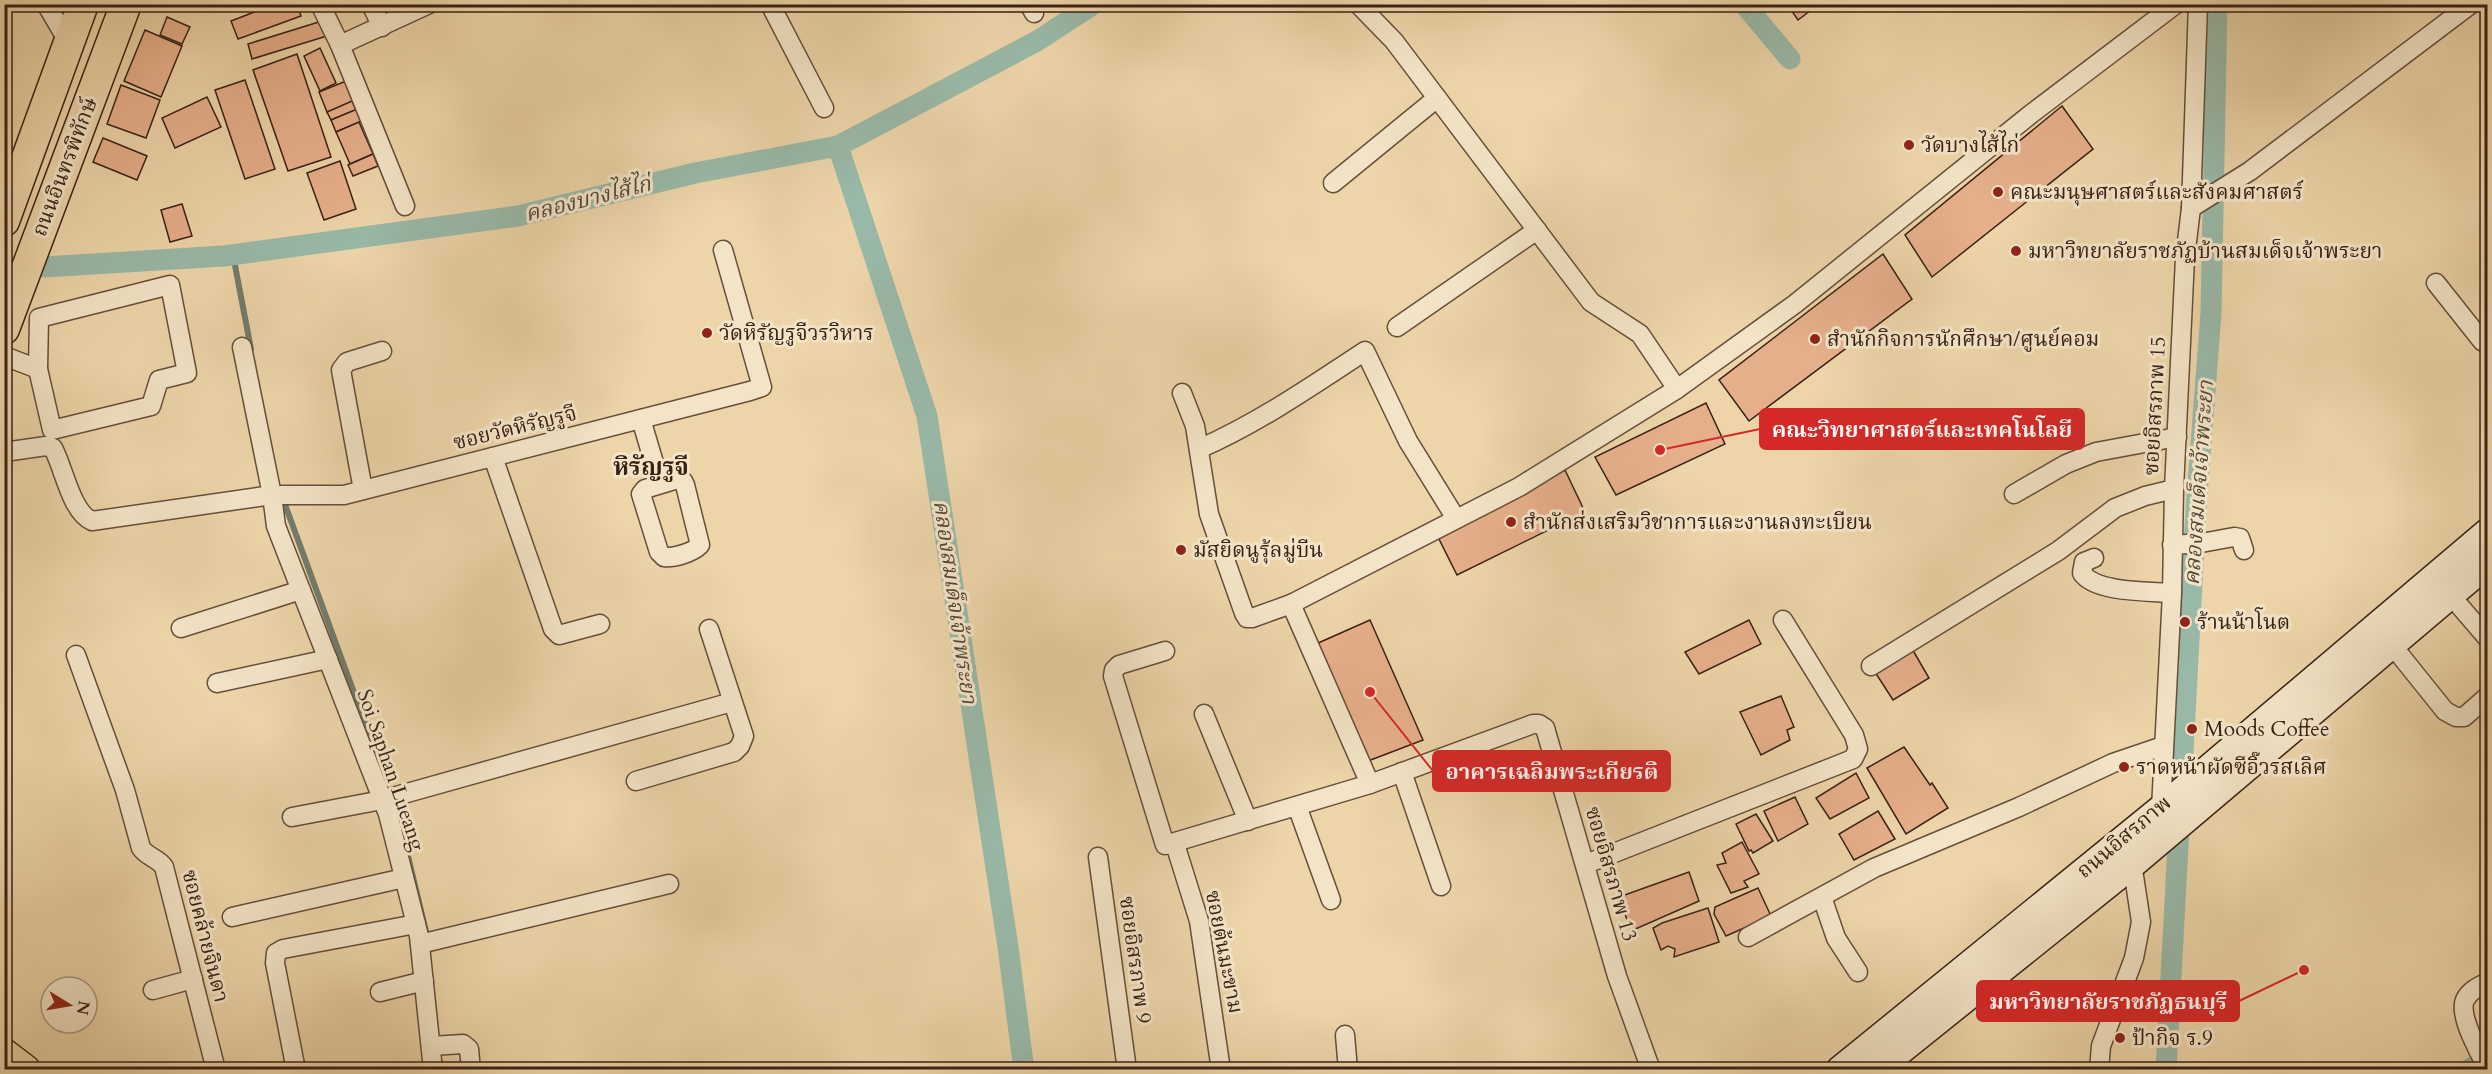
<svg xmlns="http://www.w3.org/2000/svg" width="2492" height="1074" viewBox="0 0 2492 1074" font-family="Cardo,'Noto Serif Thai',serif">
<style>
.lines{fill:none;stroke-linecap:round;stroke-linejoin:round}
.stream{stroke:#737c6d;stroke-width:6}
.canal{stroke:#99b9a8;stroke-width:21}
.building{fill:#e6af8b;stroke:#392115;stroke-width:1.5}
.minor-casing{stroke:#664e3a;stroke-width:21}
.secondary-casing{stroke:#392115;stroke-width:30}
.primary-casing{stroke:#392115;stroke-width:33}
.minor{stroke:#f3e4c7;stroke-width:18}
.secondary{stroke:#f3e4c7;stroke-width:27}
.primary{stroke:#edd5a9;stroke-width:30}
.poi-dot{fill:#8f2418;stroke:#f3e4c7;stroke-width:2}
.labels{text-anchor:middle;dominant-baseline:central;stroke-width:6;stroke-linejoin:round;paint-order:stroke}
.poi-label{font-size:21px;fill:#392115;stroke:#f3e4c7;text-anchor:start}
.street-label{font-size:21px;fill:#392115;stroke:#f3e4c7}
.water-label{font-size:22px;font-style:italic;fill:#51473a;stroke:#f3e4c7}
.quarter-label{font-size:24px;font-weight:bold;fill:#392115;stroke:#f3e4c7}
.leader{fill:none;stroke:#d62828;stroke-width:2}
.callout-dot{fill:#d62828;stroke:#f3e4c7;stroke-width:2}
.callout{fill:#d62828;stroke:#d62828;stroke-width:2}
.callout-label{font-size:22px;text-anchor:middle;font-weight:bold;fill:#fff}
</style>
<rect width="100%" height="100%" fill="#edd5a9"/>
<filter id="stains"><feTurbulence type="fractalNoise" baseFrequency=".00333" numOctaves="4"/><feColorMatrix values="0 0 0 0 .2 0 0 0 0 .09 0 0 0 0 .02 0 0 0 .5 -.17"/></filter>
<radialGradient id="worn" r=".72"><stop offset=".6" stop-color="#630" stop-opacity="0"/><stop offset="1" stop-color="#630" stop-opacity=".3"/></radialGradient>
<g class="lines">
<g class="stream">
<polyline points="233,255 251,349"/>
<polyline points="283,499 397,810 427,936"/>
</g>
<g class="canal">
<polyline points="1744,4 1790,59"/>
<polyline points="838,146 927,416 1008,947 1024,1070"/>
<polyline points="44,267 224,256 518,216 695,173 838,146 1037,41 1094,4"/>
<polyline points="2166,1070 2196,509 2211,313 2217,4"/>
<polyline points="2468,1070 2488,1058"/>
</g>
</g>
<g class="building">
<polygon points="275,4 297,4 301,16 238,39 231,21"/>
<polygon points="1787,4 1819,4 1798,20"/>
<polygon points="167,17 190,27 182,44 160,35"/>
<polygon points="322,21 327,36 252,59 248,44"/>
<polygon points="145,30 182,46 161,97 124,81"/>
<polygon points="320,48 336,83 320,91 304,56"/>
<polygon points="297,54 331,157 288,171 253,70"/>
<polygon points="351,79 359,99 327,112 319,92"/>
<polygon points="245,80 275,169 245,179 215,90"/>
<polygon points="121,85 160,100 146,138 107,124"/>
<polygon points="207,97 221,127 175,148 162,118"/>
<polygon points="352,101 356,110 331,120 327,112"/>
<polygon points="2062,106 2093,149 1932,277 1905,235"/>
<polygon points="362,107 367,119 336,132 331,120"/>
<polygon points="359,122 373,154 350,164 336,132"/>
<polygon points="103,138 147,156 137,180 93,162"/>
<polygon points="373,154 378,166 353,176 348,165"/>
<polygon points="340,161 356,209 324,220 307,173"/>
<polygon points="182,204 192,236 170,242 161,210"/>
<polygon points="1883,254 1912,299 1749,421 1719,380"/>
<polygon points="1706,403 1725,444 1616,495 1595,457"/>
<polygon points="1565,470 1585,512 1457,575 1436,533"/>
<polygon points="1370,620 1423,740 1368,761 1316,644"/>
<polygon points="1749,620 1761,644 1699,674 1685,652"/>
<polygon points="1911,647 1929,678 1893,700 1873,669"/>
<polygon points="1781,696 1794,727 1787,730 1790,740 1761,755 1740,712"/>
<polygon points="1904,747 1930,785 1932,783 1948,808 1906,834 1867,768"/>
<polygon points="1856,773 1869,798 1830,819 1816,798"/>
<polygon points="1795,797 1808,824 1778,841 1764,811"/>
<polygon points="1878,811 1895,839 1854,860 1839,834"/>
<polygon points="1756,814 1773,841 1753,853 1751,850 1749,851 1736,824"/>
<polygon points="1742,842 1759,874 1744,881 1748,887 1731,893 1717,865 1726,863 1722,853"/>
<polygon points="1689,872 1699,901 1631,931 1619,897"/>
<polygon points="1758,888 1771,916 1726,936 1714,914 1715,907"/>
<polygon points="1708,908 1719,942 1674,957 1675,949 1668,946 1661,950 1653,928 1662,923"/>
</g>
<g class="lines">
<defs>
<g id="minor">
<polyline points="46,4 69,43"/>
<polyline points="320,4 340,45 405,206"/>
<polyline points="371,4 382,27"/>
<polyline points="770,4 824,108"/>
<polyline points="1029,4 1034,13"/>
<polyline points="1358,4 1394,41 1591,302 1640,334 1677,389"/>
<polyline points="340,45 429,4"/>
<polyline points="1333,183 1437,98"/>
<polyline points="2191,208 2250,171 2471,4"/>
<polyline points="2436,283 2482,341 2488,344"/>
<polygon points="170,285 187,373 159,380 151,406 52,430 38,369 39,318"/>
<polyline points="1397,327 1537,230"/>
<polyline points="242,347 272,495 276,526 388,814 419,936 433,1070"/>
<polyline points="4,356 38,369"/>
<polyline points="1182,393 1195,426 1209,514 1244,613 1247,618 1252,618 1291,604 1519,487 1677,389 1795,304 2031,114 2176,4"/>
<polyline points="641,419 660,483"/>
<path d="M1199,449C1258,423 1312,386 1365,351L1408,441L1455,517"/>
<path d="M4,452L46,446L53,448C64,468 71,512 92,521L272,495H344L750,391L762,387L723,250"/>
<polyline points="493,457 553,629 559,635 600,624"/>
<path d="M678,479L683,481L685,485L700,545C692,553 674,558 664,557L659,552L641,494L645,489Z"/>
<polyline points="363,490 341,370 347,362 382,351"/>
<polyline points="2014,494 2066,464 2096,452 2177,437"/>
<polyline points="2172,545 2201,543 2234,537 2240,538 2244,550"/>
<path d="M2094,558L2084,562L2082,573C2096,593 2148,591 2172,593"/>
<polyline points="1291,604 1370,784"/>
<polyline points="2458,604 2488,639"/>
<polyline points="181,628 301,590"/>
<polyline points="2392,645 2445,711 2456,717 2464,717 2488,696"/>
<polyline points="1165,651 1119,665 1114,670 1113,676 1165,845 1370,784 1533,724 1539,724 1545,728 1617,976 1651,1070"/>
<path d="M76,655L125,790L141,848C147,857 158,858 164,867L216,1070"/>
<polyline points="1871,666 2058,551 2115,508 2145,496 2174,489"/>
<polyline points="217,683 328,659"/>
<polyline points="1204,714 1248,821"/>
<polyline points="1402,772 1441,886"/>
<polyline points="636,781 734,752 740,746 744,736 709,629"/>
<polyline points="1297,806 1331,900"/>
<polyline points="2161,809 2172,593 2174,489 2185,258 2191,208 2198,4"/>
<polyline points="292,817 382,800 732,702"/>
<polyline points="1175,844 1199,921 1221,1070"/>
<polyline points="1098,857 1127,1070"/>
<polyline points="1586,864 1853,759 1858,749 1854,735 1783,620"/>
<polyline points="1822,897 1836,938 1858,972"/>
<polyline points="232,917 404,878"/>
<polyline points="1748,937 1874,868 2019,807 2113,763 2163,746"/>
<polyline points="420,944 669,884"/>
<path d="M2488,982C2479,986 2469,991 2465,1000C2458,1015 2480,1055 2488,1068"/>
<polyline points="153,990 193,979"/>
<polyline points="380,992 424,981"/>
<polyline points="1345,1035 1348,1070"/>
<polyline points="431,1046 463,1044 469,1049 471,1070"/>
<polyline points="296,1070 275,963 276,953 283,949 416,924"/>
<polyline points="2099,1070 2101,1046 2134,958 2141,922 2134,876 2129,867"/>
</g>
<g id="secondary">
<polyline points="1840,1070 2161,809 2488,532"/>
<polyline points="1876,1070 2129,867 2488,563"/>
</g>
<g id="primary">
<polyline points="4,221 83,4"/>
<polyline points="4,329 126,4"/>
<polyline points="4,1054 25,1070"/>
</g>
</defs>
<use href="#minor" class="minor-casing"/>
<use href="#secondary" class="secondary-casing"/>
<use href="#primary" class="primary-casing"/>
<use href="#minor" class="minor"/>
<use href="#secondary" class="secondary"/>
<use href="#primary" class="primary"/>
</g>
<g class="poi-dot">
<circle cx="1909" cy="145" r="6"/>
<circle cx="1998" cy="192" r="6"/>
<circle cx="2016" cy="251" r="6"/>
<circle cx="707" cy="333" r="6"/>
<circle cx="1815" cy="339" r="6"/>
<circle cx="1511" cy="522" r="6"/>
<circle cx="1181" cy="550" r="6"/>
<circle cx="2185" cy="622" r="6"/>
<circle cx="2192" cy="729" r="6"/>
<circle cx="2124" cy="767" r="6"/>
<circle cx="2120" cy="1038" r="6"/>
</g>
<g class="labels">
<g class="poi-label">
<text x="1921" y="145">วัดบางไส้ไก่</text>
<text x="2010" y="192">คณะมนุษศาสตร์และสังคมศาสตร์</text>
<text x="2028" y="251">มหาวิทยาลัยราชภัฏบ้านสมเด็จเจ้าพระยา</text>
<text x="719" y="333">วัดหิรัญรูจีวรวิหาร</text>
<text x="1827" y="339">สำนักกิจการนักศึกษา/ศูนย์คอม</text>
<text x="1523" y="522">สำนักส่งเสริมวิชาการและงานลงทะเบียน</text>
<text x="1193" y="550">มัสยิดนูรุ้ลมู่บีน</text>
<text x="2197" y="622">ร้านน้าโนต</text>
<text x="2204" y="729">Moods Coffee</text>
<text x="2136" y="767">ราดหน้าผัดซีอิ๊วรสเลิศ</text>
<text x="2132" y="1038">ป้ากิจ ร.9</text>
</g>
<g class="street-label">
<text transform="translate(65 167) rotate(-69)">ถนนอินทรพิทักษ์</text>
<text transform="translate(2155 406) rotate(-87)">ซอยอิสรภาพ 15</text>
<text transform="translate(515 428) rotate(-14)">ซอยวัดหิรัญรูจี</text>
<text transform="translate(391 770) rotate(71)">Soi Saphan Lueang</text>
<text transform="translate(2124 837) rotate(-40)">ถนนอิสรภาพ</text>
<text transform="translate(1611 874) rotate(74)">ซอยอิสรภาพ 13</text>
<text transform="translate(205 936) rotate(76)">ซอยคล้ายจินดา</text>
<text transform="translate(1224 952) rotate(79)">ซอยต้นมะขาม</text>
<text transform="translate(1135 960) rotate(82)">ซอยอิสรภาพ 9</text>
</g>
<g class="water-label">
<text transform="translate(588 199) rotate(-14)">คลองบางไส้ไก่</text>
<text transform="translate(2199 483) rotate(-86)">คลองสมเด็จเจ้าพระยา</text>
<text transform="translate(955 602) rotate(82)">คลองสมเด็จเจ้าพระยา</text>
</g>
<g class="quarter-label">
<text x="651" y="467">หิรัญรูจี</text>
</g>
</g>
<path class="leader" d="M1660 450L1760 429M1370 692L1433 771M2304 970L2239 1001"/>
<g class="callout-dot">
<circle cx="1660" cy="450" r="6"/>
<circle cx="1370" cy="692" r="6"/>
<circle cx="2304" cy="970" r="6"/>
</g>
<g class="callout">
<rect x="1760" y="409" width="324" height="40" rx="6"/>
<rect x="1433" y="751" width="237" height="40" rx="6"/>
<rect x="1977" y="981" width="262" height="40" rx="6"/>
</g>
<g class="callout-label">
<text x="1922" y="437">คณะวิทยาศาสตร์และเทคโนโลยี</text>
<text x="1552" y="779">อาคารเฉลิมพระเกียรติ</text>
<text x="2108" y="1009">มหาวิทยาลัยราชภัฏธนบุรี</text>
</g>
<rect width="2492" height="1074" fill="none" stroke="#edd5a9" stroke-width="24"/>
<rect x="6" y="6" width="2480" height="1062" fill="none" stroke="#392115" stroke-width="3"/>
<rect x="12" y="12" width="2468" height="1050" fill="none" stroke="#392115" stroke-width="1.5"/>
<g transform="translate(69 1005) rotate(101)"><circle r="28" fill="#f3e4c7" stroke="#a99680" stroke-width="1.5"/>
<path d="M0-4.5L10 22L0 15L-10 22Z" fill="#8f2418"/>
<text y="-9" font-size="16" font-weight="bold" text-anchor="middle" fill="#392115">N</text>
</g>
<rect width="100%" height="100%" filter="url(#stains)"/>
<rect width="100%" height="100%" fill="url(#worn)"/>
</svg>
